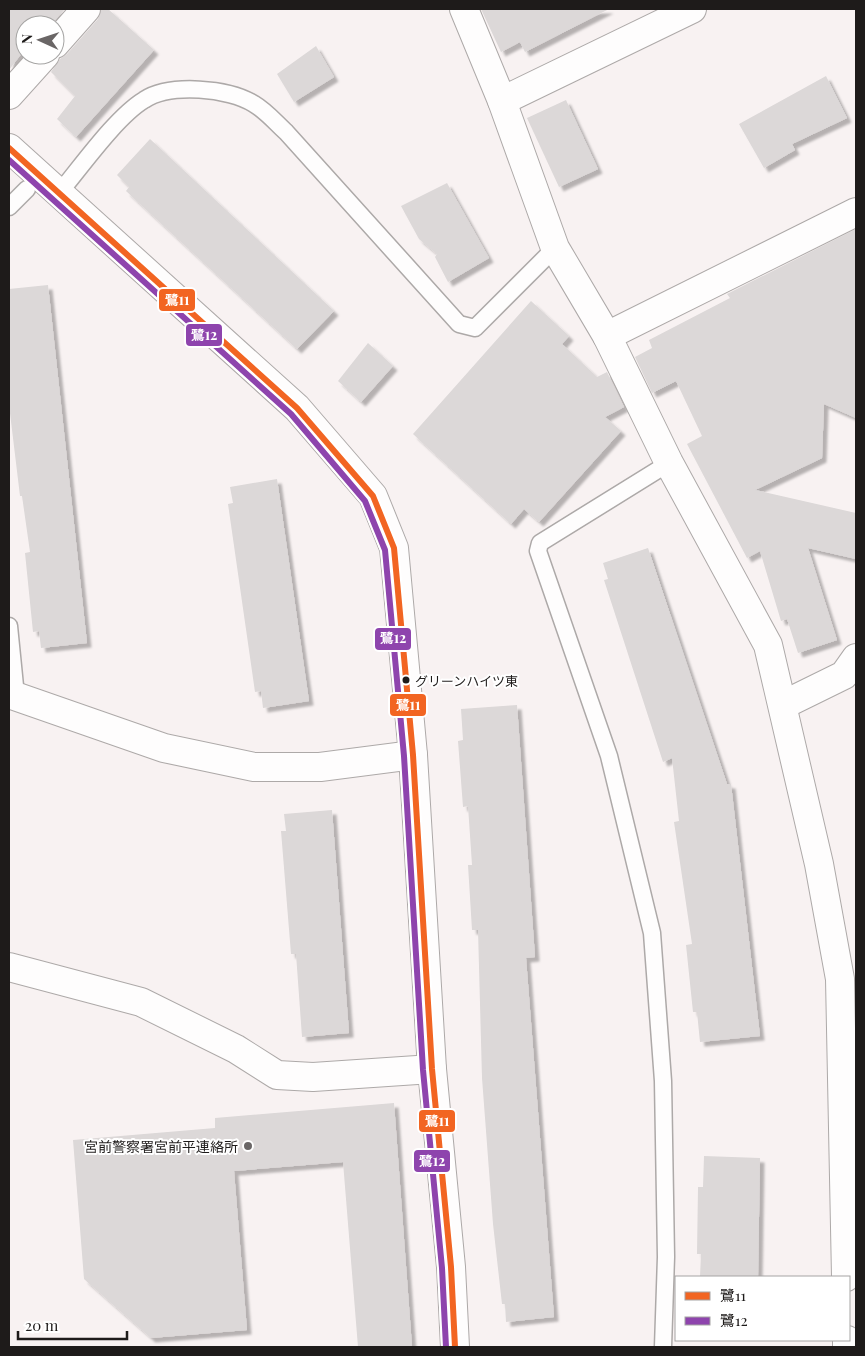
<svg xmlns="http://www.w3.org/2000/svg" width="865" height="1356" viewBox="0 0 865 1356" font-family="'Playfair Display','Noto Sans JP',serif">
<style>
.building{fill:#dcd8d8;filter:url(#shadow)}
.lines{fill:none;stroke-linecap:round;stroke-linejoin:round}
.service-casing{stroke:#ada9a8;stroke-width:19}
.minor-casing{stroke:#ada9a8;stroke-width:30}
.tertiary-casing{stroke:#ada9a8;stroke-width:30}
.service{stroke:#fefdfd;stroke-width:16}
.minor{stroke:#fefdfd;stroke-width:28}
.tertiary{stroke:#fefdfd;stroke-width:28}
.bus-1-casing{stroke:#fff;stroke-width:10}
.bus-2-casing{stroke:#fff;stroke-width:10}
.bus-1{stroke:#f26522;stroke-width:6}
.bus-2{stroke:#8e44ad;stroke-width:6}
.bus-dot{fill:#1e1b1a;stroke:#fff;stroke-width:2}
.poi-dot{fill:#6a6666;stroke:#fff;stroke-width:2}
.labels{text-anchor:middle;dominant-baseline:central;stroke-width:4;stroke-linejoin:round;paint-order:stroke}
.bus-label{font-size:13px;fill:#1e1b1a;stroke:#fff;text-anchor:start}
.poi-label{font-size:14px;fill:#1e1b1a;stroke:#fff;text-anchor:end}
.line-badge{stroke:#fff;stroke-width:2}
.badge-label{font-size:14px;text-anchor:middle;font-weight:bold;fill:#fff}
</style>
<defs>
<filter id="shadow"><feDropShadow dx="4.5" dy="4.5" stdDeviation="1" flood-color="#0004"/></filter>
</defs>
<rect width="100%" height="100%" fill="#f8f2f2"/>
<g class="building">
<polygon points="9,9 65,9 51,25 25,25 25,49 9,70"/>
<polygon points="101,9 108,9 154,50 76,137 57,119 75,96 51,72 60,59 67,54 98,19"/>
<polygon points="481,9 609,9 525,52 520,42 501,52"/>
<polygon points="316,46 334,77 294,102 277,74"/>
<polygon points="826,76 847,118 792,144 795,150 764,168 739,124"/>
<polygon points="566,100 598,169 559,187 527,118"/>
<polygon points="150,139 334,311 297,349 126,191 129,187 117,175"/>
<polygon points="447,183 489,258 448,282 435,257 437,254 419,239 401,206"/>
<polygon points="856,229 856,418 824,404 822,458 755,490 856,513 856,559 808,548 837,640 798,653 787,619 781,621 760,551 747,558 687,444 702,436 676,381 652,393 635,357 652,348 649,340 730,298 727,294"/>
<polygon points="48,285 87,643 41,648 39,631 33,632 25,553 30,552 22,496 20,496 9,405 9,289"/>
<polygon points="531,301 569,336 562,344 597,377 607,372 624,407 605,417 621,431 539,522 524,509 511,524 413,434"/>
<polygon points="368,343 393,366 361,402 338,381"/>
<polygon points="277,479 309,701 263,708 261,691 255,692 228,504 233,503 230,487"/>
<polygon points="648,548 727,784 731,784 760,1036 700,1042 697,1012 693,1012 686,945 692,944 674,822 679,821 672,758 663,762 604,580 608,579 603,563"/>
<polygon points="517,705 535,957 526,958 554,1317 506,1322 505,1304 502,1304 493,1224 482,1078 478,930 472,930 468,865 472,865 468,806 463,807 458,741 463,740 461,709"/>
<polygon points="332,810 349,1033 302,1037 296,954 291,954 281,831 286,831 284,814"/>
<polygon points="394,1103 412,1347 358,1347 343,1162 234,1171 247,1330 151,1338 84,1279 73,1140 215,1128 215,1118"/>
<polygon points="704,1156 760,1158 758,1277 700,1277 701,1254 697,1254 698,1187 703,1187"/>
</g>
<g class="lines">
<defs>
<g id="service">
<path d="M59,193C81,167 116,117 144,100C170,83 229,88 254,104C266,111 276,123 286,132L459,324L475,328L555,248"/>
<polyline points="9,207 27,189"/>
<polyline points="9,626 16,696"/>
<polyline points="663,1347 666,1257 663,1081 652,933 609,756 538,551 540,543 669,463"/>
</g>
<g id="minor">
<polyline points="55,44 86,9"/>
<polyline points="9,95 45,55"/>
<polyline points="502,101 692,9"/>
<polyline points="607,336 856,212"/>
<polyline points="9,694 164,748 254,767 320,767 413,755"/>
<polyline points="783,705 844,675 856,658"/>
<polyline points="9,967 141,1002 236,1049 277,1075 313,1077 432,1069"/>
</g>
<g id="tertiary">
<polyline points="464,9 502,101 555,248 607,336 669,463 768,645 819,864 840,979 846,1277"/>
<polyline points="9,148 297,408 373,496 394,548 413,755 432,1069 451,1267 455,1347"/>
<polyline points="847,1340 847,1347"/>
</g>
</defs>
<use href="#service" class="service-casing"/>
<use href="#minor" class="minor-casing"/>
<use href="#tertiary" class="tertiary-casing"/>
<use href="#service" class="service"/>
<use href="#minor" class="minor"/>
<use href="#tertiary" class="tertiary"/>
<defs>
<polyline id="bus-1" points="9,148 297,408 373,496 394,548 413,755 432,1069 451,1267 455,1347"/>
<polyline id="bus-2" points="9,160 291,414 365,501 385,550 404,756 423,1070 442,1268 446,1347"/>
</defs>
<use href="#bus-1" class="bus-1-casing"/>
<use href="#bus-2" class="bus-2-casing"/>
<use href="#bus-1" class="bus-1"/>
<use href="#bus-2" class="bus-2"/>
</g>
<circle class="bus-dot" cx="406" cy="680" r="4.5"/>
<circle class="poi-dot" cx="248" cy="1146" r="5"/>
<g class="labels">
<g class="bus-label">
<text x="415" y="680">グリーンハイツ東</text>
</g>
<g class="poi-label">
<text x="238" y="1146">宮前警察署宮前平連絡所</text>
</g>
</g>
<g class="line-badge">
<rect x="158" y="288" width="38" height="24" rx="5" fill="#f26522"/>
<rect x="185" y="323" width="38" height="24" rx="5" fill="#8e44ad"/>
<rect x="374" y="627" width="38" height="24" rx="5" fill="#8e44ad"/>
<rect x="389" y="693" width="38" height="24" rx="5" fill="#f26522"/>
<rect x="418" y="1109" width="38" height="24" rx="5" fill="#f26522"/>
<rect x="413" y="1149" width="38" height="24" rx="5" fill="#8e44ad"/>
</g>
<g class="badge-label">
<text x="177" y="305">鷺11</text>
<text x="204" y="340">鷺12</text>
<text x="393" y="643">鷺12</text>
<text x="408" y="710">鷺11</text>
<text x="437" y="1126">鷺11</text>
<text x="432" y="1166">鷺12</text>
</g>
<rect width="865" height="1356" fill="none" stroke="#1e1b1a" stroke-width="20"/>
<rect x="675" y="1276" width="175" height="65" fill="#ffffff" stroke="#a5a4a3"/>
<rect x="685" y="1292" width="25" height="8" fill="#f26522" stroke="#a5a4a3"/>
<text x="720" y="1301" font-size="15" fill="#1e1b1a">鷺11</text>
<rect x="685" y="1317" width="25" height="8" fill="#8e44ad" stroke="#a5a4a3"/>
<text x="720" y="1326" font-size="15" fill="#1e1b1a">鷺12</text>
<g transform="translate(40 40) rotate(273)"><circle r="24" fill="#ffffff" stroke="#a5a4a3"/>
<path d="M0-4L9 19L0 12L-9 19Z" fill="#6a6666"/>
<text y="-8" font-size="14" font-weight="bold" text-anchor="middle" fill="#1e1b1a">N</text>
</g>
<path d="M18 1331v8h109v-8" fill="none" stroke="#1e1b1a" stroke-width="2.5"/>
<text x="25" y="1331" font-size="15" fill="#1e1b1a" stroke="#ffffff" stroke-width="4" paint-order="stroke">20 m</text>
</svg>
